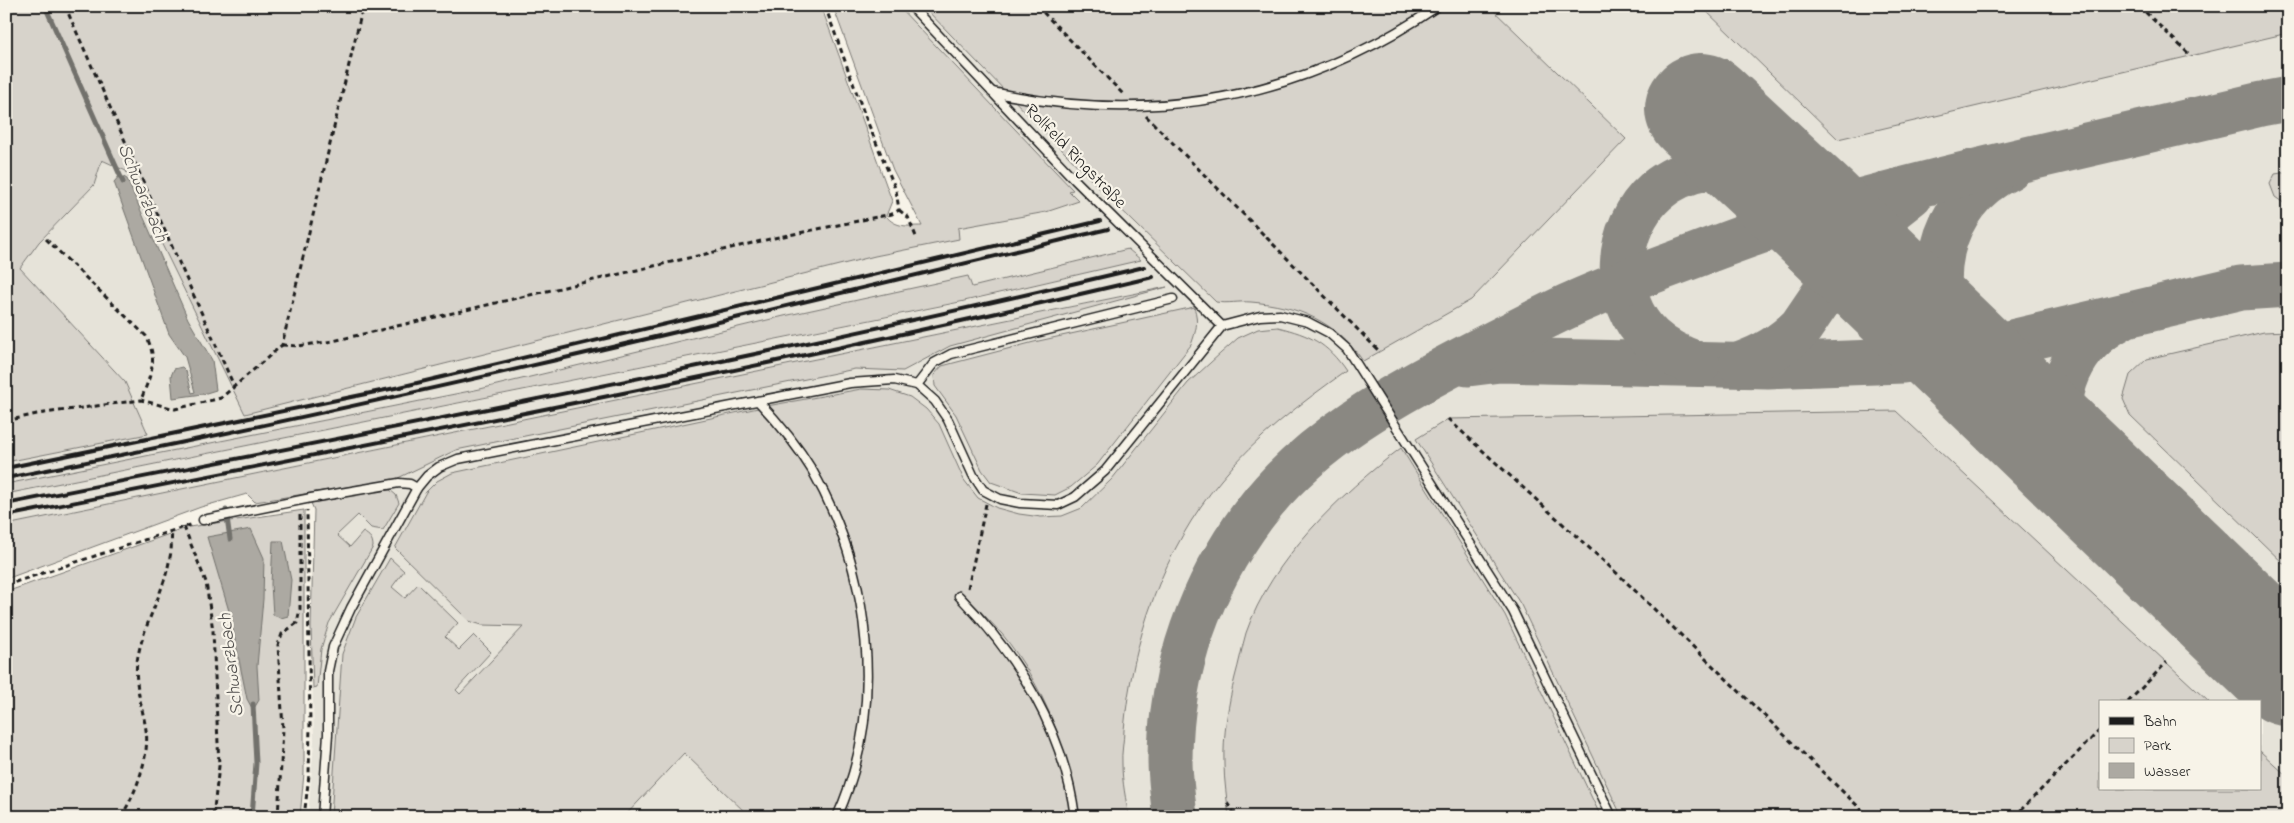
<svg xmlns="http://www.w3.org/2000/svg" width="2294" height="823" viewBox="0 0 2294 823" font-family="'Indie Flower',sans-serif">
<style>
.built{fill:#e6e3d9;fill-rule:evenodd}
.green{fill:#d7d3cb;stroke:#7a7874}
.water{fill:#aca9a2;stroke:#72716c}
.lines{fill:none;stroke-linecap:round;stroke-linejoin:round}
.stream{stroke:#72716c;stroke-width:5}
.taxiway{stroke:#8a8882;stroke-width:45}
.runway{stroke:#8a8882;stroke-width:112}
.service-casing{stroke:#1c1c1c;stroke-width:11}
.path{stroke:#1c1c1c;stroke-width:3;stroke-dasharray:5 4;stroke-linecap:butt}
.service{stroke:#f7f3e8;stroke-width:8}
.rail{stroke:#1c1c1c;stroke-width:4}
.labels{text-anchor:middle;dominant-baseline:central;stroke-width:4.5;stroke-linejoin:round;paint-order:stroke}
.street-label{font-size:18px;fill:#1c1c1c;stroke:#f7f3e8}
.water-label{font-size:19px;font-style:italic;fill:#565452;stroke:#f7f3e8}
</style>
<rect width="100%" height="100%" fill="#f7f3e8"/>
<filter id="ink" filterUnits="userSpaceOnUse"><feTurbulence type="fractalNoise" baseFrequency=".02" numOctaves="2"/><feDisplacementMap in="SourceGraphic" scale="10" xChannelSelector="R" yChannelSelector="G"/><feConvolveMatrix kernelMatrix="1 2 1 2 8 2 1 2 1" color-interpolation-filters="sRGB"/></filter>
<g filter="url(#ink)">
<path class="built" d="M833,6H2288V817H308L314,741L311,628L314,510L311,503L312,476L1156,289L6,525V494L960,303L1140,260L1128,249L972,287L968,277L784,316L480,389L6,484V462L148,434L125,382L20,268L39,242L94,185L102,160L126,171L245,414L875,256L958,239L957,228L1046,212L893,170ZM2100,702H2260V789H2100Z"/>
<g class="green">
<path d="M6,6H821L892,201L886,216C896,228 908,226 922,226L893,170L833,6H898L1073,190L1069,191L1079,201L1046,212L958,228L959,239L875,256L245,414L126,171L102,160L94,185L39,242L20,268L125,382L148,434L6,462Z"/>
<path d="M923,6H1489L1626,139L1471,300L1363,361C1335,321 1299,306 1251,302C1239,301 1228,304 1216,302L1095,184Z"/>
<polygon points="1701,6 2288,6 2288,33 1838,139"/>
<polygon points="2288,172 2288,206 2275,197 2270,184 2275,174"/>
<polygon points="1128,249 1141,260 960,302 6,494 6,484 480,389 784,316 968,276 972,287"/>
<polygon points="1167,287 950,346 903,371 855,369 456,450 396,479 255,502 247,494 201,507 6,579 6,525"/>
<path d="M1194,307C1199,322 1196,331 1191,345L1097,465L1071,487L1055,495L1022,493L991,482L982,470L956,415L935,386L934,375L942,366L1034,342Z"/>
<path d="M1278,327C1310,335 1327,343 1346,371C1301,403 1256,437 1221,480C1163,549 1132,641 1124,730C1124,741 1121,753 1122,764C1122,782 1126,800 1129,817H1079C1070,753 1043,684 1002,634C988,619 974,604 959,590L954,596C968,610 983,625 996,641C1035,690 1061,755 1071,817H842C852,788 862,759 866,729C879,633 860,530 804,450C793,435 779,421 767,406L861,389L889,390L910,397L926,409L939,424L964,480L978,498L997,508L1019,514L1041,517L1062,516L1082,508L1112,479L1188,383L1221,353L1238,338L1258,329Z"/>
<polygon points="2288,331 2288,568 2130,415 2123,399 2130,375 2147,359 2264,332"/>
<path d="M758,408C772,423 786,438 797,455C861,547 879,666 851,774C847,789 840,803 834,817H750L684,753L624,817H331L342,654L356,617L390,558L404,571L392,587L405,598L418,584L458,623L445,637L459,650L474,635L491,652L456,690L460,694L524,626L482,625L469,621L395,548L426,492L437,481L452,473Z"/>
<polygon points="1896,411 2209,702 2100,702 2100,789 2260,789 2260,751 2288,777 2288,817 1622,817 1521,605 1416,439 1448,419"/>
<path d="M1401,448L1505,615L1601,817H1229C1227,799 1224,781 1224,764C1223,735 1228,705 1235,677C1239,663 1242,647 1246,633C1271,560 1340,494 1401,448Z"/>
<path d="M382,490H390L396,495L399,503L383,530L371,528L358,515L337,535L350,547L363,532C370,536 373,539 373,547L329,623L321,649L317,687L313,688L311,628L314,510L311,503Z"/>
<polygon points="304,510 304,773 300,817 6,817 6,592 189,527"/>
</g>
<g class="water">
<polygon points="120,175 127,179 188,319 212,360 216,390 203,394 173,398 171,376 174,369 182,367 186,371 192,393 195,392 185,357 169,334 114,182"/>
<polygon points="251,529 264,558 263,599 257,666 259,700 253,710 247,699 229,611 207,537"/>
<polygon points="273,541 283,541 291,580 288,616 281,618 273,615 271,584"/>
</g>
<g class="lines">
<g class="stream">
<polyline points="45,6 123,182"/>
<polyline points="226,510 230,539"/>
<polyline points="252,817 256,763 253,704"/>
</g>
<g class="taxiway">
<path d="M1961,354C1921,289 1936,203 2009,168"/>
<polyline points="1468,364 1500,360 1768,366 1903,361 1961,354 2241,288 2288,285"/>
<path d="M1698,364C1680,358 1665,351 1651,338C1610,299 1614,228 1656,191C1685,166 1728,162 1764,168"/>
<path d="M1741,364C1765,356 1783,345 1801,327L1869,227L1911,194"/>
<path d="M2082,471C2076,463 2070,454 2067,444C2048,395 2073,343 2119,319"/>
<path d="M1175,817C1173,798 1170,779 1170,760C1170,670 1201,585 1254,514C1310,439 1397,393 1478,351C1508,336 1538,320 1568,306C1605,289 1643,275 1681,261C1725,244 1770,227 1816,213C1963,171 2113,140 2261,104L2288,99"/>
</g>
<polyline class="runway" points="1701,109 1814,214 2288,670"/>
<defs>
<g id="service">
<polyline points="911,6 1075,180 1222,326"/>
<path d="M992,92C1152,126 1302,99 1438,6"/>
<polyline points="917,385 934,363 951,354 1173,299"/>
<path d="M758,401C778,422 797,445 812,470C871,573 887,707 837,817"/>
<polyline points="203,520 311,498 399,483 410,484 417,488"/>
<path d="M959,596C1018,656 1064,731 1075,817"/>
<polyline points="322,817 328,734 328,671 333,647 351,608 417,488 427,476 439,467 458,459 850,383 894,380 917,385 935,401 948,420 973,475 983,490 1000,499 1020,503 1058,505 1075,497 1105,471 1222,326 1260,316 1280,315 1308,322 1329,333 1347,349 1513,611 1612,817"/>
</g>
</defs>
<use href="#service" class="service-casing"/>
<g class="path">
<polyline points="65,6 234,386"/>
<polyline points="825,6 865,116 896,190 899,210"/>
<polyline points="1037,6 1123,94"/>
<polyline points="2139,6 2191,56"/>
<polyline points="1146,116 1379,351"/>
<polyline points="899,210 908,217 917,239"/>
<path d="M46,239L146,336C159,361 150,375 141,400"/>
<polyline points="282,345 298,346 333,341 774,238 892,214 899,210"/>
<polyline points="1448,419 1621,577 1869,817"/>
<polyline points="6,421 37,414 141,400 175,409 221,398 282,345 363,6"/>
<polyline points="184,527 206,582 213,631 219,766 213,817"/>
<polyline points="6,585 193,524"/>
<polyline points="968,588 986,504"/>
<polyline points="2128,702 2167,662"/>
<polyline points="1227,803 1237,817"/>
<path d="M121,817C135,795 150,757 146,730C143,709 134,684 137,662C142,626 164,594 170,557C172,549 171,539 172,531"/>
<polyline points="278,817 283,729 278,645 282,634 297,623 300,609 300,511"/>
<polyline points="304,817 309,775 310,725 307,510"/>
<polyline points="2014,817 2100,730"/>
</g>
<use href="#service" class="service"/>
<g class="rail">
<polyline points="6,468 400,387 1100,221"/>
<path d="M6,478C376,406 742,317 1108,229"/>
<path d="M6,504C386,429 767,357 1144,267"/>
<path d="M6,516C389,440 773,367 1153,277"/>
</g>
</g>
</g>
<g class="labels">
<g class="street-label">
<text transform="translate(1075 157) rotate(46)">Rollfeld Ringstraße</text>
</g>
<g class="water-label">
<text transform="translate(142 193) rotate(68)">Schwarzbach</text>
<text transform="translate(232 665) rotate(-97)">Schwarzbach</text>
</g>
</g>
<rect width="2294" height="823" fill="none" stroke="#f7f3e8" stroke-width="25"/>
<rect x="12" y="12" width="2269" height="798" fill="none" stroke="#1c1c1c" stroke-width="2" filter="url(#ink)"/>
<rect x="2099" y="700" width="162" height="90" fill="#f7f3e8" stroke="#9f9d96"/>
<rect x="2109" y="717" width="25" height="8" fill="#1c1c1c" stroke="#9f9d96"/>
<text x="2144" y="726" font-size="15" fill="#1c1c1c">Bahn</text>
<rect x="2109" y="738" width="25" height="15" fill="#d7d3cb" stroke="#9f9d96"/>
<text x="2144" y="750" font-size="15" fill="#1c1c1c">Park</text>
<rect x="2109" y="763" width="25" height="15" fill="#aca9a2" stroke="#9f9d96"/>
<text x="2144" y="776" font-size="15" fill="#1c1c1c">Wasser</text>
</svg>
